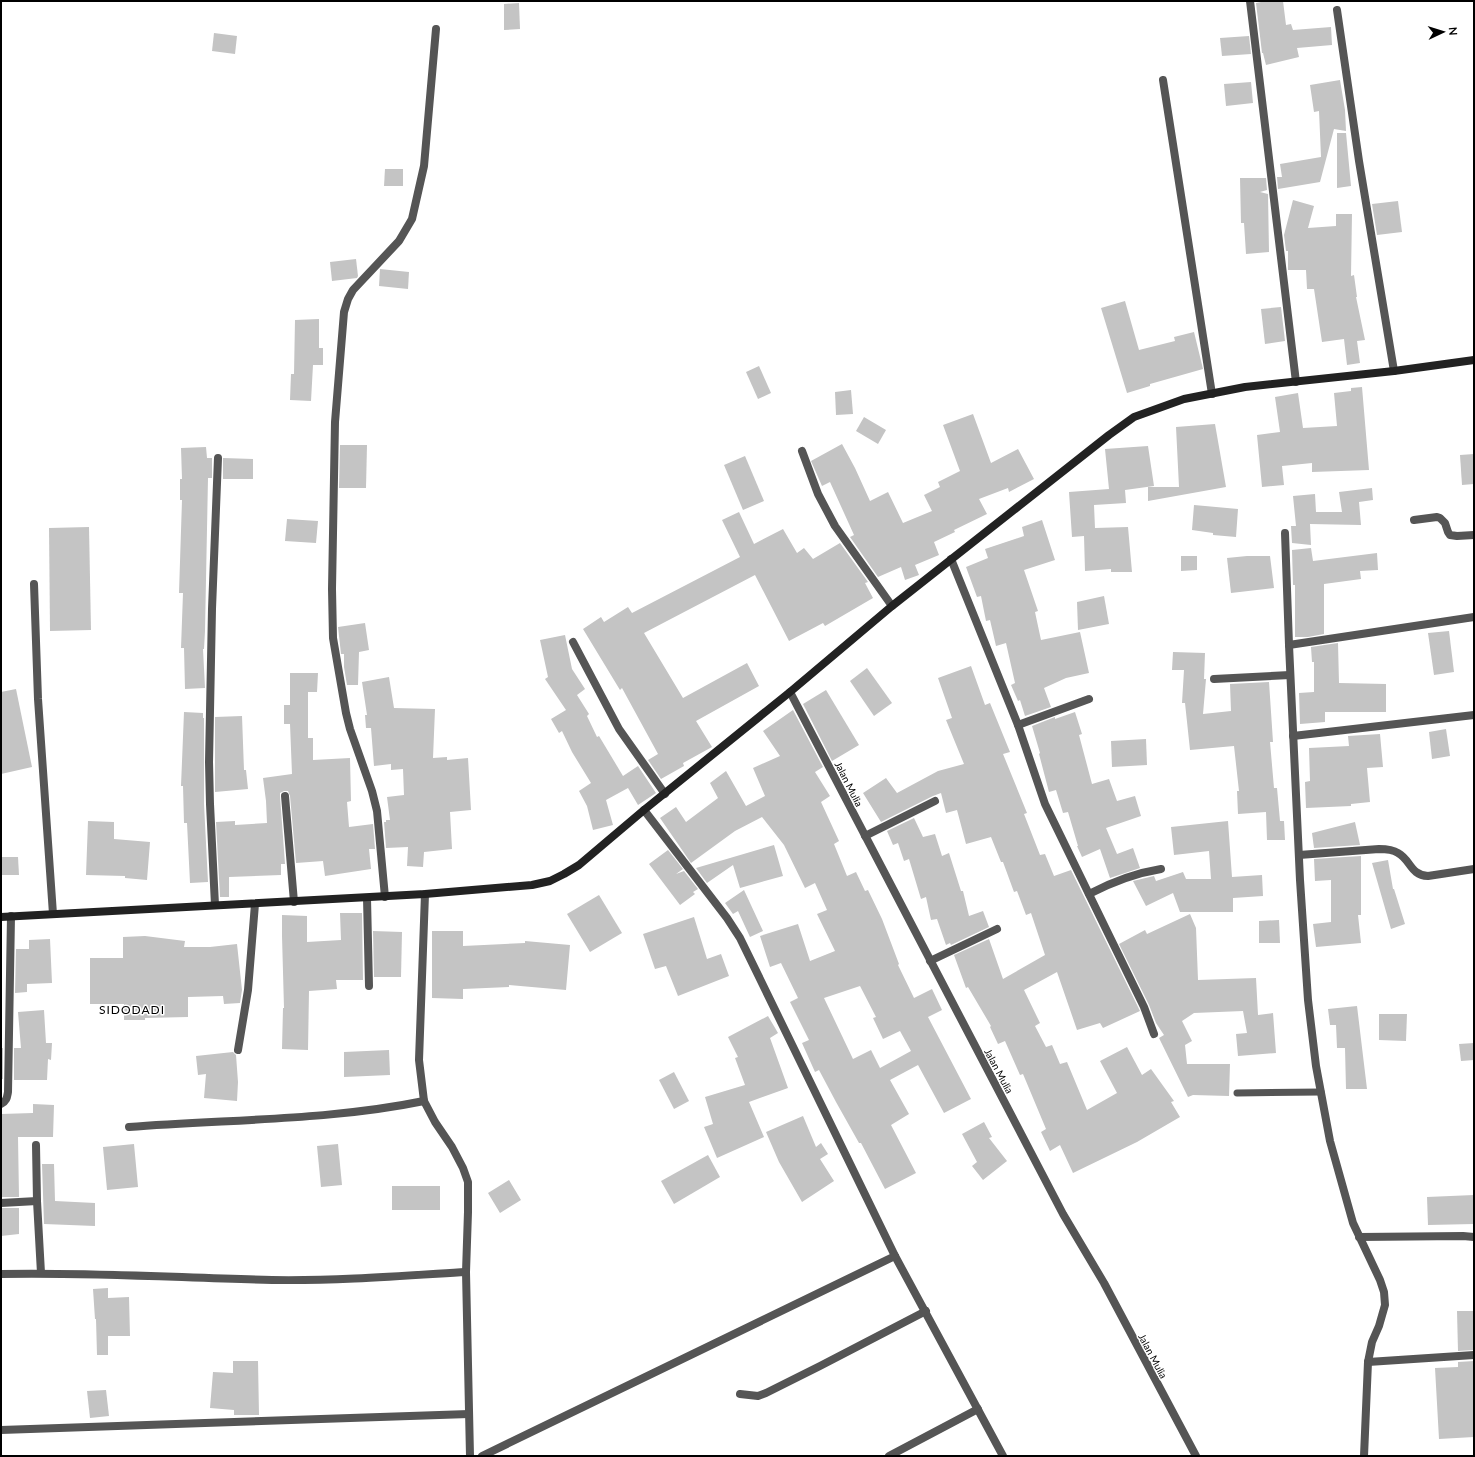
<svg xmlns="http://www.w3.org/2000/svg" width="1475" height="1457" viewBox="0 0 1475 1457" font-family="Lato,sans-serif">
<style>
.building{fill:#c4c4c4;fill-rule:evenodd}
.lines{fill:none;stroke-linecap:round;stroke-linejoin:round}
.service{stroke:#555;stroke-width:7}
.minor{stroke:#555;stroke-width:8}
.secondary{stroke:#222;stroke-width:8}
.labels{text-anchor:middle;dominant-baseline:central;stroke-width:3;stroke-linejoin:round;paint-order:stroke}
.street-label{font-size:10px;fill:#000;stroke:#fff}
.quarter-label{font-size:12px;letter-spacing:1px;fill:#000;stroke:#fff}
</style>
<rect width="100%" height="100%" fill="#fff"/>
<g class="building">
<polygon points="1266,1 1283,1 1286,25 1291,24 1293,30 1331,27 1332,45 1297,48 1299,57 1266,65 1263,53 1262,53 1256,3"/>
<polygon points="519,3 520,29 504,30 504,4"/>
<polygon points="214,33 237,36 235,54 212,51"/>
<polygon points="1249,36 1251,54 1222,56 1220,38"/>
<polygon points="1340,80 1345,110 1346,131 1334,129 1320,182 1278,189 1277,177 1282,177 1280,164 1321,157 1319,111 1314,112 1310,85"/>
<polygon points="1251,82 1253,103 1226,106 1224,84"/>
<polygon points="1337,133 1346,133 1351,186 1337,188"/>
<polygon points="385,169 403,169 403,186 384,186"/>
<polygon points="1240,178 1266,178 1267,190 1260,192 1268,194 1269,252 1246,254 1244,223 1241,223"/>
<polygon points="1293,200 1314,206 1308,228 1336,226 1336,214 1352,214 1351,276 1354,275 1357,297 1356,297 1365,340 1357,341 1360,363 1347,365 1344,339 1322,342 1314,289 1307,289 1306,270 1288,270 1288,251 1286,251 1284,235"/>
<polygon points="1398,201 1402,232 1377,235 1372,204"/>
<polygon points="356,259 358,276 357,278 332,281 330,262"/>
<polygon points="380,269 409,272 408,289 379,286"/>
<polygon points="1125,301 1139,350 1175,341 1174,337 1194,332 1203,369 1150,384 1150,386 1127,393 1101,308"/>
<polygon points="1281,307 1285,341 1265,344 1261,309"/>
<polygon points="319,319 319,348 323,348 323,365 313,365 311,401 290,400 291,374 294,374 295,320"/>
<polygon points="759,366 771,393 758,399 746,372"/>
<polygon points="1362,387 1369,470 1312,472 1312,463 1282,466 1284,485 1262,487 1257,435 1280,432 1275,397 1298,393 1303,428 1337,426 1334,393 1351,391 1351,388"/>
<polygon points="851,390 853,414 836,415 835,392"/>
<polygon points="973,414 991,463 1018,449 1034,479 1009,492 1008,488 979,499 987,514 954,530 955,532 934,542 939,555 915,565 919,575 905,580 901,567 878,577 850,537 854,535 830,482 822,486 811,461 842,444 855,468 870,501 888,492 903,523 932,511 924,495 940,487 938,482 960,471 943,425"/>
<polygon points="864,417 886,430 878,444 856,431"/>
<polygon points="1215,424 1226,487 1148,501 1148,487 1179,487 1176,427"/>
<polygon points="340,445 367,445 366,488 339,488"/>
<polygon points="1148,446 1154,486 1125,490 1126,503 1094,505 1095,528 1128,527 1132,572 1111,572 1111,569 1085,571 1084,536 1072,537 1069,492 1109,489 1105,449"/>
<polygon points="206,447 207,458 212,458 212,478 208,478 205,631 204,649 203,649 205,688 185,689 184,648 181,648 183,593 179,593 182,500 180,500 180,479 182,479 181,448"/>
<polygon points="1474,454 1474,484 1462,485 1460,455"/>
<polygon points="745,456 764,501 743,510 724,465"/>
<polygon points="223,458 253,459 253,479 223,479"/>
<polygon points="1372,488 1373,500 1359,502 1361,525 1310,524 1311,545 1292,543 1291,526 1296,526 1293,496 1315,494 1316,512 1342,512 1339,492"/>
<polygon points="1194,505 1238,509 1236,537 1213,535 1213,533 1192,530"/>
<polygon points="739,512 754,544 783,529 797,553 804,548 813,559 840,543 868,582 865,583 873,598 825,626 823,623 789,641 755,575 644,633 683,698 747,663 759,686 696,721 712,747 683,763 684,766 661,779 648,760 658,754 622,688 620,690 583,629 601,617 604,622 628,607 632,613 740,557 722,520"/>
<polygon points="287,519 318,521 316,543 285,541"/>
<polygon points="1042,520 1055,560 1024,570 1038,611 1035,612 1041,640 1080,632 1089,673 1066,678 1044,688 1051,707 1025,716 1020,700 1018,701 1011,685 1015,683 1006,643 996,646 990,620 986,621 981,596 977,597 966,567 988,558 985,549 1024,536 1022,527"/>
<polygon points="89,527 91,630 50,631 49,528"/>
<polygon points="1311,548 1313,561 1377,553 1378,570 1360,571 1361,579 1324,584 1324,634 1308,637 1295,637 1295,585 1293,585 1292,550"/>
<polygon points="1181,556 1197,556 1197,570 1181,571"/>
<polygon points="1247,556 1270,556 1274,588 1231,593 1227,558"/>
<polygon points="1104,596 1109,624 1078,630 1077,602"/>
<polygon points="365,623 369,650 359,652 358,685 347,685 344,667 344,654 341,654 338,627"/>
<polygon points="1449,631 1454,672 1434,675 1428,633"/>
<polygon points="565,635 572,669 585,689 577,695 589,714 587,716 597,737 599,736 623,776 638,766 656,793 638,805 628,788 606,800 613,825 593,830 587,806 579,791 591,783 572,752 562,731 559,733 551,719 566,710 545,679 548,677 540,640"/>
<polygon points="1338,643 1339,683 1386,684 1386,712 1325,712 1325,722 1300,724 1299,693 1314,692 1314,662 1312,662 1311,647"/>
<polygon points="1173,652 1205,653 1204,679 1206,679 1203,714 1231,711 1230,684 1269,682 1273,742 1270,742 1274,788 1277,788 1280,821 1284,821 1285,840 1267,840 1266,812 1238,814 1237,791 1239,791 1234,746 1190,750 1185,703 1182,703 1184,670 1172,670"/>
<polygon points="971,666 985,705 990,703 1010,752 1003,754 1027,813 1024,814 1040,855 1045,854 1054,876 1071,870 1140,1011 1103,1028 1100,1023 1077,1030 1057,972 1024,990 1040,1023 1035,1026 1046,1047 1052,1045 1060,1064 1067,1062 1087,1110 1117,1093 1100,1061 1127,1047 1142,1075 1151,1069 1174,1101 1171,1102 1180,1117 1137,1142 1073,1173 1060,1145 1050,1151 1041,1132 1046,1129 1023,1074 1020,1075 1005,1041 998,1044 990,1027 991,1026 968,987 966,988 954,955 989,939 1003,979 1045,955 1031,913 1026,915 1017,891 1014,892 1003,862 1001,862 991,837 966,844 957,810 946,813 941,793 933,796 881,822 863,793 886,778 897,793 938,771 964,764 946,720 952,718 938,678"/>
<polygon points="867,668 892,703 874,716 850,681"/>
<polygon points="290,673 318,673 317,692 308,692 308,738 313,738 313,760 350,758 351,801 347,802 349,827 373,824 375,849 369,849 371,869 325,876 323,861 296,863 290,796 288,791 284,791 280,793 280,796 285,864 281,864 281,875 229,877 229,897 220,897 216,822 235,821 235,825 267,823 266,801 263,778 292,774 290,724 284,724 284,705 290,705"/>
<polygon points="389,677 394,708 435,709 433,758 447,757 447,760 468,758 471,810 450,812 452,849 424,852 423,867 407,866 408,847 386,848 384,822 386,822 386,820 390,820 387,797 404,795 403,769 391,770 391,764 374,766 371,728 366,728 365,715 367,715 362,682"/>
<polygon points="16,689 32,767 1,774 1,692"/>
<polygon points="826,690 859,745 832,761 803,704"/>
<path d="M793,710L823,767L815,772L830,796L821,802L839,841L834,844L847,876L856,872L865,891L868,890L882,919L899,964L898,965L914,998L932,989L942,1010L928,1017L971,1099L944,1113L918,1065L890,1080L909,1114L891,1125L916,1173L885,1189L861,1143H859L836,1102L819,1070L815,1072L802,1043L809,1040L790,1002L798,998L781,963L770,967L760,936L798,924L810,961L835,951L817,914L827,910L815,883L805,888L784,845L762,817L735,831L691,863L660,818L676,807L686,822L718,798L710,783L726,771L746,806L765,796L753,768L780,756L763,731ZM860,986L876,1017L873,1018L883,1039L900,1031L911,1051L880,1068L871,1050L853,1059L824,998Z"/>
<polygon points="184,712 203,713 203,718 204,718 204,804 208,882 190,883 187,823 184,823 183,786 181,786"/>
<polygon points="1075,712 1082,734 1079,735 1092,784 1109,779 1117,801 1135,796 1141,816 1106,828 1117,854 1133,848 1140,868 1110,878 1100,849 1082,857 1077,846 1078,846 1068,812 1063,813 1056,790 1049,792 1039,754 1040,753 1032,726 1055,717 1055,719"/>
<polygon points="242,716 244,770 246,770 248,789 215,792 215,717"/>
<polygon points="1446,729 1450,756 1432,759 1429,732"/>
<polygon points="1380,734 1383,767 1367,768 1370,802 1351,804 1351,806 1306,808 1305,782 1310,781 1309,748 1349,746 1348,736"/>
<polygon points="1146,739 1147,765 1112,767 1111,741"/>
<polygon points="914,818 923,837 935,834 942,856 949,853 961,891 963,891 969,916 983,911 989,927 951,945 950,943 946,945 937,919 931,920 926,897 921,899 909,859 904,861 898,843 893,845 887,831"/>
<polygon points="88,821 114,822 114,839 150,842 147,880 125,878 125,876 86,875"/>
<polygon points="1228,821 1232,877 1262,875 1263,896 1233,898 1233,912 1180,912 1173,893 1146,906 1133,881 1154,876 1156,881 1183,872 1186,879 1211,879 1209,851 1174,855 1171,827"/>
<polygon points="1355,822 1360,845 1314,848 1312,833"/>
<polygon points="774,845 783,876 740,888 733,865 707,883 696,868"/>
<polygon points="668,850 683,869 676,874 684,871 698,889 693,892 695,894 680,905 649,864"/>
<polygon points="1361,856 1361,915 1358,915 1361,943 1316,947 1313,924 1331,922 1331,880 1315,881 1314,859"/>
<polygon points="1,857 18,857 19,875 1,875"/>
<polygon points="1388,860 1393,889 1394,889 1405,924 1391,929 1372,863"/>
<polygon points="744,890 763,931 750,937 738,911 733,914 725,903"/>
<polygon points="599,895 622,933 590,952 567,914"/>
<polygon points="340,913 362,913 363,980 336,980 337,989 309,991 308,1050 282,1049 283,1008 284,1008 282,936 282,915 307,916 307,942 341,940"/>
<polygon points="1190,914 1196,928 1198,980 1256,978 1258,1015 1273,1013 1276,1053 1238,1056 1236,1034 1247,1033 1243,1011 1194,1013 1182,1021 1192,1041 1185,1045 1187,1064 1230,1064 1229,1096 1193,1095 1188,1097 1159,1038 1164,1035 1156,1023 1149,1005 1119,944 1145,930 1147,934"/>
<polygon points="694,917 707,959 721,954 729,976 678,996 666,966 655,969 643,934"/>
<polygon points="1279,920 1280,943 1259,943 1259,921"/>
<polygon points="373,931 402,932 401,977 374,977"/>
<polygon points="432,931 463,931 463,946 525,943 525,941 570,945 566,990 509,985 509,987 463,989 463,999 432,998"/>
<polygon points="145,936 185,941 184,947 210,947 237,944 242,990 240,1003 224,1004 223,996 188,997 188,1017 145,1018 145,1020 124,1020 124,1004 90,1004 90,958 123,958 123,937"/>
<polygon points="50,939 52,983 27,984 27,992 15,993 16,949 29,949 29,940"/>
<polygon points="1357,1006 1367,1089 1346,1089 1345,1048 1337,1048 1336,1025 1330,1025 1328,1009"/>
<polygon points="44,1010 46,1043 52,1043 51,1060 48,1059 47,1080 14,1080 14,1048 21,1048 18,1012"/>
<polygon points="1379,1014 1407,1014 1406,1041 1379,1040"/>
<polygon points="768,1016 778,1033 770,1038 788,1088 749,1102 764,1137 717,1158 704,1127 713,1124 705,1097 745,1085 735,1058 738,1057 728,1037"/>
<polygon points="1474,1043 1474,1060 1461,1061 1459,1044"/>
<rect x="1" y="1048" width="2" height="31"/>
<polygon points="389,1050 390,1075 344,1077 344,1052"/>
<polygon points="233,1052 236,1055 238,1082 237,1101 204,1098 206,1074 198,1075 196,1056"/>
<polygon points="674,1072 689,1101 674,1109 659,1080"/>
<polygon points="33,1104 54,1105 53,1137 18,1137 19,1197 1,1197 1,1114 33,1113"/>
<polygon points="803,1116 816,1147 821,1143 828,1154 820,1159 834,1181 802,1202 779,1162 766,1132"/>
<polygon points="984,1122 992,1137 989,1138 1007,1161 983,1180 972,1166 977,1162 962,1134"/>
<polygon points="134,1144 138,1187 107,1190 103,1147"/>
<polygon points="338,1144 342,1185 321,1187 317,1146"/>
<polygon points="708,1155 720,1177 674,1204 661,1181"/>
<polygon points="42,1164 54,1164 55,1201 95,1203 95,1226 44,1224"/>
<polygon points="509,1180 521,1200 500,1213 488,1193"/>
<rect x="392" y="1186" width="48" height="24"/>
<polygon points="1474,1195 1474,1224 1428,1225 1427,1197"/>
<polygon points="1,1208 19,1208 19,1234 1,1236"/>
<polygon points="108,1288 108,1298 129,1297 130,1336 108,1336 108,1355 97,1355 96,1319 95,1319 93,1289"/>
<polygon points="1457,1311 1474,1311 1474,1350 1458,1351"/>
<polygon points="233,1361 258,1361 259,1415 234,1415 234,1410 210,1408 213,1372 233,1373"/>
<polygon points="1474,1361 1474,1437 1439,1439 1435,1368 1458,1367 1458,1362"/>
<polygon points="106,1390 109,1416 90,1418 87,1391"/>
</g>
<g class="lines">
<polyline class="service" points="1237,1093 1321,1092"/>
<g class="minor">
<polyline points="1250,1 1296,382"/>
<polyline points="1337,10 1359,161 1394,371"/>
<polyline points="1163,80 1212,394"/>
<polyline points="802,451 818,494 835,526 892,606"/>
<polyline points="1414,520 1437,517 1440,518 1445,523 1448,532 1450,535 1457,536 1474,535"/>
<polyline points="1285,533 1289,645"/>
<polyline points="951,559 1018,725 1045,804 1144,1007 1154,1034"/>
<polyline points="34,584 38,699 53,914"/>
<polyline points="573,642 619,729 665,794"/>
<polyline points="1214,679 1290,675"/>
<polyline points="790,692 1063,1214 1104,1283 1196,1456"/>
<polyline points="1018,725 1089,699"/>
<polyline points="1293,736 1474,715"/>
<polyline points="285,796 294,902"/>
<polyline points="644,810 727,918 740,938 895,1256 1003,1456"/>
<polyline points="865,836 935,801"/>
<path d="M1299,855L1379,849C1385,849 1392,849 1398,853C1411,860 1410,875 1428,876L1474,869"/>
<polyline points="425,894 419,1060 424,1101 435,1122 452,1147 463,1168 468,1182 468,1212 466,1272 470,1456"/>
<path d="M1089,894C1112,882 1136,873 1161,869"/>
<polyline points="385,897 377,811 372,791 350,729 346,713 333,638 332,589 335,422 344,312 348,299 353,290 399,241 412,219 424,166 436,29"/>
<polyline points="367,898 369,986"/>
<polyline points="215,905 210,804 209,762 212,609 218,458"/>
<polyline points="930,961 997,929"/>
<polyline points="238,1050 248,990 255,904"/>
<path d="M1,1104C7,1101 7,1097 8,1092L11,916"/>
<path d="M129,1127C227,1119 327,1121 424,1101"/>
<polyline points="36,1145 37,1201"/>
<polyline points="1,1203 37,1201 41,1273"/>
<polyline points="1359,1237 1463,1236 1474,1237"/>
<path d="M1,1274C91,1272 182,1278 272,1280C337,1281 401,1276 466,1272"/>
<polyline points="1368,1362 1474,1355"/>
<polyline points="740,1394 758,1396 766,1393 820,1366 926,1311"/>
<polyline points="1,1430 469,1414"/>
<polyline points="482,1456 895,1256"/>
<polyline points="889,1456 978,1409"/>
<polyline points="1364,1456 1368,1362 1372,1342 1379,1326 1385,1305 1384,1292 1380,1280 1353,1223 1330,1141 1316,1066 1308,1000 1300,880 1289,645 1474,617"/>
</g>
<polyline class="secondary" points="1,917 425,894 532,885 550,881 564,874 579,865 644,810 790,692 892,606 1109,435 1134,417 1184,399 1245,387 1394,371 1474,360"/>
</g>
<g class="labels">
<g class="street-label">
<text transform="translate(849 784) rotate(63)">Jalan Mulia</text>
<text transform="translate(999 1071) rotate(62)">Jalan Mulia</text>
<text transform="translate(1153 1356) rotate(62)">Jalan Mulia</text>
</g>
<g class="quarter-label">
<text x="132" y="1009">SIDODADI</text>
</g>
</g>
<rect width="1475" height="1457" fill="none" stroke="#000000" stroke-width="4"/>
<g transform="translate(1443 32) rotate(86)" stroke="#ffffff" stroke-width="3" paint-order="stroke">
<path d="M0-3L7 15L0 10L-7 15Z" fill="#000000"/>
<text y="-6" font-size="11" font-weight="bold" text-anchor="middle" fill="#000000">N</text>
</g>
</svg>
